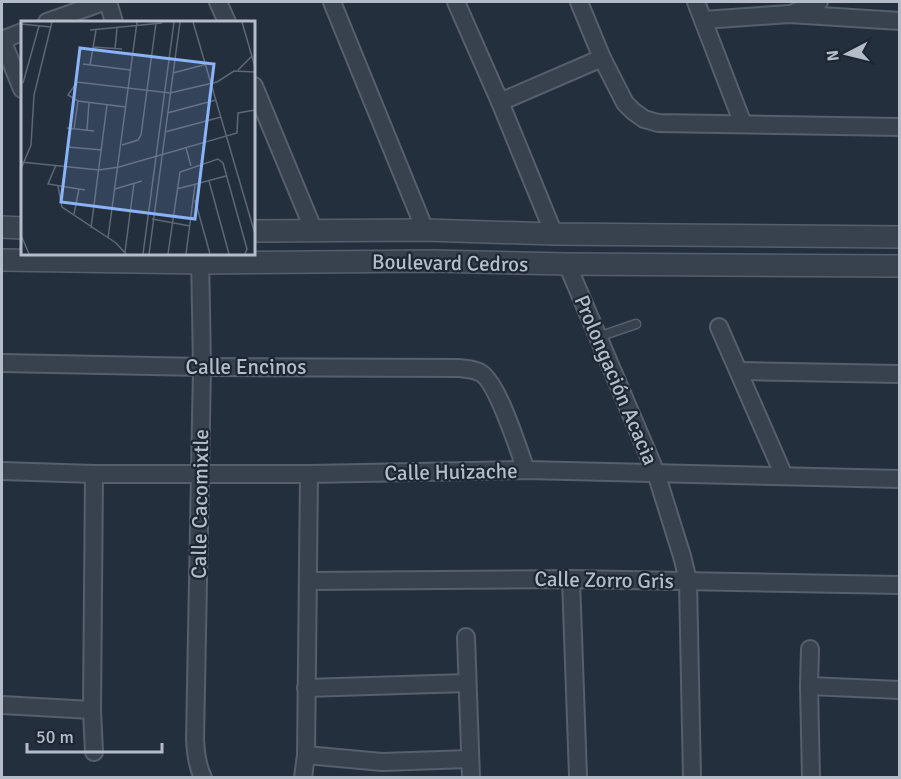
<svg xmlns="http://www.w3.org/2000/svg" width="901" height="779" viewBox="0 0 901 779" font-family="Signika,sans-serif">
<style>
.lines{fill:none;stroke-linecap:round;stroke-linejoin:round}
.service-casing{stroke:#565f6c;stroke-width:11}
.minor-casing{stroke:#565f6c;stroke-width:20}
.tertiary-casing{stroke:#565f6c;stroke-width:24}
.service{stroke:#38414e;stroke-width:8}
.minor{stroke:#38414e;stroke-width:16}
.tertiary{stroke:#38414e;stroke-width:21}
.labels{text-anchor:middle;dominant-baseline:central;stroke-width:4.5;stroke-linejoin:round;paint-order:stroke}
.street-label{font-size:21px;fill:#b4bcc9;stroke:#1d2633}
.inset-road{fill:none;stroke:#5e6776;stroke-width:1.5}
.view{fill:#8ab4f8;fill-opacity:0.15;stroke:#8ab4f8;stroke-width:3}
.inset-edge{fill:none;stroke:#b4bcc9;stroke-width:3}
</style>
<rect width="100%" height="100%" fill="#242f3e"/>
<g class="lines">
<defs>
<polyline id="service" points="598,337 636,324"/>
<g id="minor">
<polyline points="108,2 114,22"/>
<polyline points="218,2 227,22"/>
<polyline points="332,2 425,230"/>
<polyline points="456,2 500,102 554,234"/>
<polyline points="579,2 602,58 625,103 633,111 644,119 658,123 900,127"/>
<polyline points="696,2 743,124"/>
<polyline points="793,13 819,2"/>
<polyline points="703,20 789,14 900,21"/>
<polyline points="47,22 103,2"/>
<polyline points="2,40 22,89"/>
<polyline points="2,40 22,32"/>
<polyline points="254,86 314,231"/>
<polyline points="500,102 602,58"/>
<path d="M200,254L202,367L195,740C196,753 197,765 203,778"/>
<polyline points="567,264 656,473 682,556 688,581 692,778"/>
<polyline points="719,327 784,476"/>
<path d="M2,363L202,367L460,368C465,369 473,369 479,372C497,379 518,449 526,470"/>
<polyline points="740,371 900,374"/>
<polyline points="2,471 94,474 309,474 526,470 900,479"/>
<polyline points="571,579 578,776"/>
<polyline points="308,581 571,579 900,585"/>
<polyline points="466,637 471,778"/>
<polyline points="810,649 809,686 811,778"/>
<polyline points="809,686 900,690"/>
<polyline points="306,688 467,683"/>
<polyline points="2,705 92,710"/>
<polyline points="94,752 92,710 94,474"/>
<polyline points="306,755 382,762 469,759"/>
<polyline points="303,778 306,755 309,474"/>
</g>
<g id="tertiary">
<polyline points="2,227 22,228"/>
<polyline points="254,231 425,230 554,234 900,237"/>
<polyline points="2,260 202,263 433,261 567,264 900,266"/>
</g>
</defs>
<use href="#service" class="service-casing"/>
<use href="#minor" class="minor-casing"/>
<use href="#tertiary" class="tertiary-casing"/>
<use href="#service" class="service"/>
<use href="#minor" class="minor"/>
<use href="#tertiary" class="tertiary"/>
</g>
<g class="labels">
<g class="street-label">
<text transform="translate(450 263) rotate(1)">Boulevard Cedros</text>
<text x="246" y="367">Calle Encinos</text>
<text transform="translate(616 380) rotate(67)">Prolongación Acacia</text>
<text transform="translate(451 472) rotate(-1)">Calle Huizache</text>
<text transform="translate(200 504) rotate(-89)">Calle Cacomixtle</text>
<text transform="translate(604 580) rotate(1)">Calle Zorro Gris</text>
</g>
</g>
<g transform="translate(21 21)">
<rect width="234" height="234" fill="#242f3e"/>
<path class="inset-road" d="M172,1L234,213M221,1L234,46M0,3L30,6M69,9L141,2M72,26L101,28M94,28L96,7M62,43L109,49M69,44L75,9M217,49L231,35M152,52L186,43M2,62L18,5M105,86L57,80L47,74L56,61L149,72L196,61L213,50L234,51M146,92L195,79M46,107L73,110M53,108L57,80M66,109L68,81M144,111L200,96M101,124L117,119L120,114L135,2M47,126L81,129M165,127L170,145M0,141L78,149L98,146L216,112L217,92L234,89M35,144L27,163L64,169M0,148L10,124L13,74L31,1M188,160L208,233M37,165L41,186L95,222L105,233M94,168L121,160M156,168L205,155M174,179L189,233M53,193L58,168M131,198L169,205M70,207L86,84M0,214L8,233M87,217L116,1M104,231L113,162M122,233L153,1M128,233L159,1M147,233L159,151L197,138L202,142L226,228L224,233M165,233L174,164"/>
<path class="view" d="M59,27L193,43L174,198L40,181Z"/>
<rect width="234" height="234" class="inset-edge"/>
</g>
<rect width="901" height="779" fill="none" stroke="#b4bcc9" stroke-width="6"/>
<g transform="translate(847 54) rotate(263)" stroke="#1d2633" stroke-width="4.5" paint-order="stroke">
<path d="M0-4.5L10 22L0 15L-10 22Z" fill="#b4bcc9"/>
<text y="-9" font-size="16" font-weight="bold" text-anchor="middle" fill="#b4bcc9">N</text>
</g>
<path d="M27 743v9h135v-9" fill="none" stroke="#b4bcc9" stroke-width="3"/>
<text x="36" y="743" font-size="18" fill="#b4bcc9" stroke="#1d2633" stroke-width="4.5" paint-order="stroke">50 m</text>
</svg>
